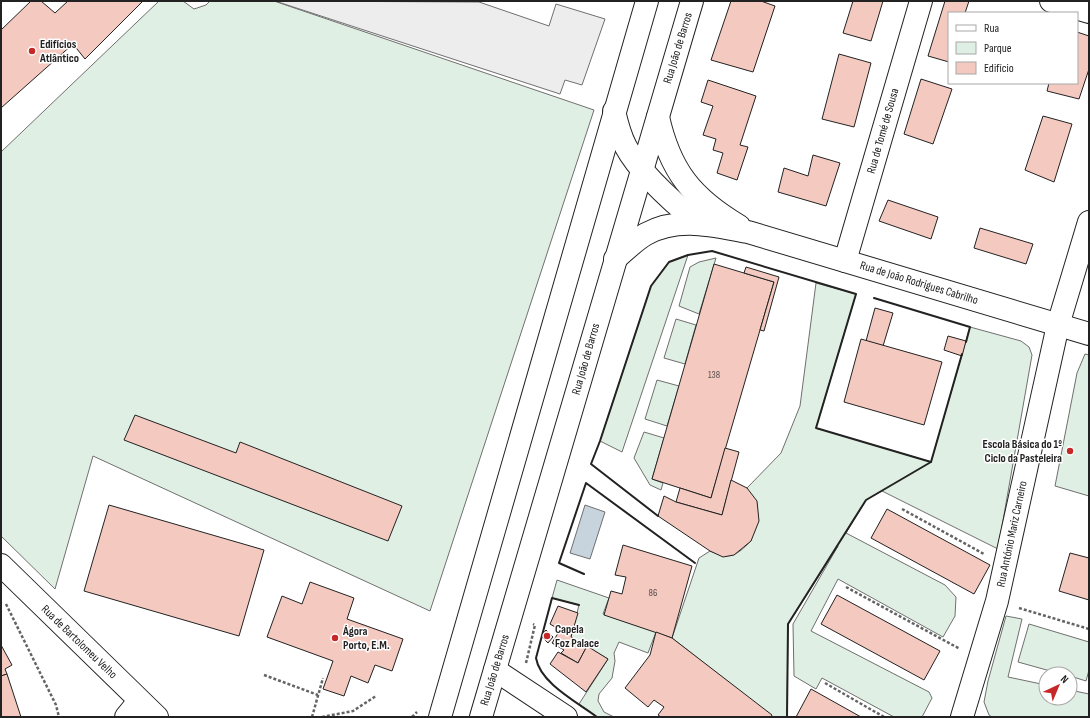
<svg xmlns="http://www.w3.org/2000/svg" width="1090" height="718" viewBox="0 0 1090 718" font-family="'Sofia Sans Condensed',sans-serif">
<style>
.green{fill:#e0efe3;stroke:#6f6f6f}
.parking{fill:#ededed;stroke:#6f6f6f}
.water{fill:#c7d3dd;stroke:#6f6f6f}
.building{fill:#f3c9c0;stroke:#222}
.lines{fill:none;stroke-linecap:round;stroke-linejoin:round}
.minor-casing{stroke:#222;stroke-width:24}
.path{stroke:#646464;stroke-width:2.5;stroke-dasharray:3 2;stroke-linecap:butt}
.minor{stroke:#fff;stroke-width:22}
.wall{stroke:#222;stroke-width:2}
.poi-dot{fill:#c62828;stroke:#fff;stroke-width:1.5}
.labels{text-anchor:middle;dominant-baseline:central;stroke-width:3;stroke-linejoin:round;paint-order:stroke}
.number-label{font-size:10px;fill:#564c4a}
.poi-label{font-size:12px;font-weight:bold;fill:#222;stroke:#fff;text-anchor:start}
.street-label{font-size:12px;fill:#222;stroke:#fff}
</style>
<rect width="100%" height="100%" fill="#fff"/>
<g class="green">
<polygon points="159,1 183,1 194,9 206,5 210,1 274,1 594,110 430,611 93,456 55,589 1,536 1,152"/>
<polygon points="688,255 622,452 600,441 651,286 669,262"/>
<polygon points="716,258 699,314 679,306 690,267 699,262"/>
<path d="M816,283L856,294L816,428L931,462L970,327L1021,341L1029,347L1032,355L998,549L882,491L866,500L846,533L945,585L956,597L955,616L943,637L838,579L811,631L929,692L932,698L922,717H894L822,678L816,689L794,676L793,624L838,546L788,624L787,717H773L672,638L699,558L710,551C730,560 736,556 751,541L747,488L781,453L800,406Z"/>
<polygon points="676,319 696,325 685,364 664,358"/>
<polygon points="1085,354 1089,355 1089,496 1055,486 1077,373"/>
<polygon points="657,380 679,386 667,426 645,419"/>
<polygon points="644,432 664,438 652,479 663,483 661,490 650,485 634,458"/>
<polygon points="557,580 609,598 603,614 656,632 648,653 619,642 614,653 615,661 612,678 599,694 598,701 604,712 614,717 597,717 579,704 608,659 571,637 579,605 552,598"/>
<polygon points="1006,616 1022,619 1008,677 1046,685 1046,698 1070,698 1070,690 1089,694 1089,717 992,717 989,715 984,702 988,681"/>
<polygon points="1029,624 1089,642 1089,670 1086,681 1070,676 1070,674 1061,674 1018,662"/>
</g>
<polygon class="parking" points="275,1 479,2 549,26 556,4 605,19 582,85 565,80 560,94"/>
<polygon class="water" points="585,505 605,512 590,559 570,553"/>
<g class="building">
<polygon points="31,1 41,1 55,13 68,1 143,1 85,59 73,44 1,108 1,30"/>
<polygon points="731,1 761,1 775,6 753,72 711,60"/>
<polygon points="853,1 883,1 871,41 843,33"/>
<polygon points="945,1 969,1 965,13 949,13 949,62 928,56"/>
<polygon points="1077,32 1089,36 1089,69 1079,99 1047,91 1049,83 1077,83"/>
<polygon points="839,54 871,63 854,127 822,119"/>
<polygon points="921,79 952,89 933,144 904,134"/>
<polygon points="708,80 756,96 740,145 748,147 737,180 717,173 723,153 713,150 716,139 703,135 713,106 701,102"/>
<polygon points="1043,116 1072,124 1054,182 1025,170"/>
<polygon points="813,155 840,163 826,206 778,192 784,168 808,176"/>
<polygon points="888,200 938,217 931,239 879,221"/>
<polygon points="980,228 1033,244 1026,264 974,248"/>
<polygon points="714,264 774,282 711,498 652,479"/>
<polygon points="746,267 779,277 764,331 760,330 774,282 744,273"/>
<polygon points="875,308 893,313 883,346 866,341"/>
<polygon points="948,336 966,341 962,356 944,350"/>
<polygon points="861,339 942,362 924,425 844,402"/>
<polygon points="135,415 236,453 240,442 402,506 388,541 124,440"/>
<polygon points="725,448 739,452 722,515 676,502 680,488 711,498"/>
<polygon points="731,480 747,488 757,501 759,521 751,541 734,555 723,557 710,551 658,516 664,496 676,502 722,515"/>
<polygon points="109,505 264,550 239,636 84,591"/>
<polygon points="887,509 990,565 974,594 871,538"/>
<polygon points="623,545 692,566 672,638 604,615 611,591 622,594 626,577 615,575"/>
<polygon points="1070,553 1089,558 1089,600 1059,591"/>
<polygon points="310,582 354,598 347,619 403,639 392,671 375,665 368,683 351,676 344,696 323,689 333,661 267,637 282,596 302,604"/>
<polygon points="837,595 940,651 924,680 821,624"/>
<polygon points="558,606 578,613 571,637 587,646 578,663 561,653 564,650 552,643 560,630 550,624"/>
<polygon points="546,630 553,637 548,643 541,636"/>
<polygon points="656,632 672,638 772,715 771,717 661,717 658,715 664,707 654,700 648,707 625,688 650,655"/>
<polygon points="1,645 12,665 5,669 7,674 1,676"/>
<polygon points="587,646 608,659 586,692 550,664 558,652 578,663"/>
<polygon points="7,674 21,717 1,717 1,676"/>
<polygon points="811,689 861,717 796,717"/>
</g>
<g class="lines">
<defs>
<g id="minor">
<polyline points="1051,1 1089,12"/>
<path d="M614,111C617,124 620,136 626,147C640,173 675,204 698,223"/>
<path d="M658,117C670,171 692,198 739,226"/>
<path d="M615,259C625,251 635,240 646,234C679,216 714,226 748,232L1089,334"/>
<polyline points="845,261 921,1"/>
<polyline points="1,565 157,717"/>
<polyline points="495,670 566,717"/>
<polyline points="126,717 139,701"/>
<polyline points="440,717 647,1"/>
<polyline points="481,717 692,1"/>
<polyline points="962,717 997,601 1058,325 1089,222"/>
</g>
</defs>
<use href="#minor" class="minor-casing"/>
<g class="path">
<polyline points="902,509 984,554"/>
<polyline points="846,587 960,649"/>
<polyline points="6,604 56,705 59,717"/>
<polyline points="1019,608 1089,629"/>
<polyline points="526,663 535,625 533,624"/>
<polyline points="264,675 318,695"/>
<polyline points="825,683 884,717"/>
<polyline points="312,717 323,678"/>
<polyline points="322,717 353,711 376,696"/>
<polyline points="412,717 417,712"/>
</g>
<use href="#minor" class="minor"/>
<g class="wall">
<polyline points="874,298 970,327 966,342"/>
<polyline points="658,516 591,464 600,441 651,286 669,262 688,255 712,251 856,294 816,428 931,462 962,354"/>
<polyline points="584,574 559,563 586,483 695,563"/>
<path d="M579,605L552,598L536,658C540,683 577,702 597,717"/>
<polyline points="787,717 788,624 866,500 931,462"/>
</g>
</g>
<g class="poi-dot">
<circle cx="32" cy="51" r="4"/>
<circle cx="1070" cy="451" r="4"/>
<circle cx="547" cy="636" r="4"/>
<circle cx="335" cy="638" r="4"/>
</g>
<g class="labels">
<g class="number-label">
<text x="714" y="375">138</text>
<text x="653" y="593">86</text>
</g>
<g class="poi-label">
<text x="40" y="44">Edifícios<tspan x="40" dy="14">Atlântico</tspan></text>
<text x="1062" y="444" text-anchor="end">Escola Básica do 1º<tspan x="1062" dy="14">Ciclo da Pasteleira</tspan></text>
<text x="555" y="629">Capela<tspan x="555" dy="14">Foz Palace</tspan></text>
<text x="343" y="631">Ágora<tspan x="343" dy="14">Porto, E.M.</tspan></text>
</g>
<g class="street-label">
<text transform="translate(678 48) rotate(-73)">Rua João de Barros</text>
<text transform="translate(883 131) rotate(-74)">Rua de Tomé de Sousa</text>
<text transform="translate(919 283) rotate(17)">Rua de João Rodrigues Cabrilho</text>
<text transform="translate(586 359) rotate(-74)">Rua João de Barros</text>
<text transform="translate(1012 534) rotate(-78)">Rua António Mariz Carneiro</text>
<text transform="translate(79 642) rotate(44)">Rua de Bartolomeu Velho</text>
<text transform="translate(495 670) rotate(-73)">Rua João de Barros</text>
</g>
</g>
<rect width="1090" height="718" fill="none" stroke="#222222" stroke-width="4"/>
<rect x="948" y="12" width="130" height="72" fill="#ffffff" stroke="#a7a7a7"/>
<rect x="956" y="25" width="20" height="6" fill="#ffffff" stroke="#a7a7a7"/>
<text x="984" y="32" font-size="12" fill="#222222">Rua</text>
<rect x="956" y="42" width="20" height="12" fill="#e0efe3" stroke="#a7a7a7"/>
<text x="984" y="52" font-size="12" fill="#222222">Parque</text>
<rect x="956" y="62" width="20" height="12" fill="#f3c9c0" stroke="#a7a7a7"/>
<text x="984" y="72" font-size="12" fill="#222222">Edifício</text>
<g transform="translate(1058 686) rotate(44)"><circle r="19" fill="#ffffff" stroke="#a7a7a7"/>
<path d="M0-3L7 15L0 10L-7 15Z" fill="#c62828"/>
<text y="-6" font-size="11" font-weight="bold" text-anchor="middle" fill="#222222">N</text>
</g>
</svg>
